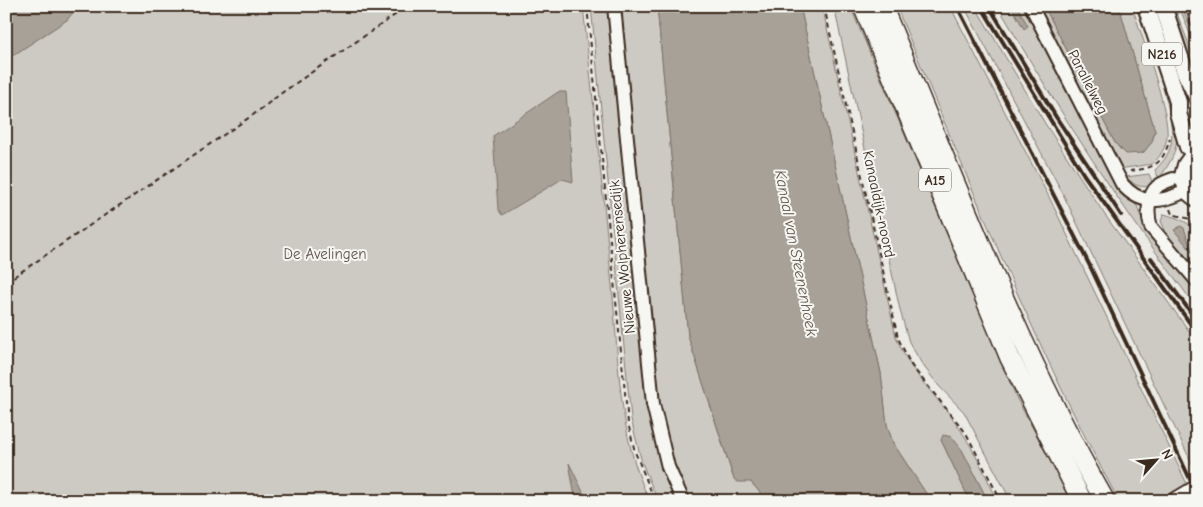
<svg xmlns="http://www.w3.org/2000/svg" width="1203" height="507" viewBox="0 0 1203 507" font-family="'Comic Neue',sans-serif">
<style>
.built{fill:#dcdad4}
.green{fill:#cdcac4;stroke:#847a71}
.water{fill:#a8a198;stroke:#7c7167}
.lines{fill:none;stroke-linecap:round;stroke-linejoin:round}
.minor-casing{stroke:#3b2a1e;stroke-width:16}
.major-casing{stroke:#3b2a1e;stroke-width:20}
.highway-casing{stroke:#3b2a1e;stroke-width:22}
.path{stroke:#3b2a1e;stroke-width:2;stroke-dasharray:5 4;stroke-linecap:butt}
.minor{stroke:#f6f6f2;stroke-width:12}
.major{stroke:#f6f6f2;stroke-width:16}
.highway{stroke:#f6f6f2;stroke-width:19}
.rail{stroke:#3b2a1e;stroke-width:4}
.labels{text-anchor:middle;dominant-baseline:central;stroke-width:4;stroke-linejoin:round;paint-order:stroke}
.shield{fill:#f6f6f2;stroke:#73675e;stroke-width:1}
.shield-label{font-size:14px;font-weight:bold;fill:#3b2a1e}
.street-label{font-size:15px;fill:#3b2a1e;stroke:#f6f6f2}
.park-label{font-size:15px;fill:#605248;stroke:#f6f6f2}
.water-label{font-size:16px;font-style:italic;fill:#615449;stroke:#f6f6f2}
</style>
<rect width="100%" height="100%" fill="#ebeae5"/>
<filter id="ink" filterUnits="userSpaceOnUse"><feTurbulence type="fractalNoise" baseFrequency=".02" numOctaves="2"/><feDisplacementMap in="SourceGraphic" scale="10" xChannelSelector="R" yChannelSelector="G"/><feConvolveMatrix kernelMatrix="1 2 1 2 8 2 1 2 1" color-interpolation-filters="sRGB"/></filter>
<g filter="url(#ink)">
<polygon class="built" points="1181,6 1197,6 1197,48 1184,18"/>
<g class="green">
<path d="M6,6H583C593,99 603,192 612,286C619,357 617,436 650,501H6Z"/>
<polygon points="591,6 609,6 646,405 659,460 676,501 658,501 642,463 631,419"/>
<polygon points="621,6 657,6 688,336 732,474 734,479 751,482 767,501 747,498 735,501 691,501 669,451 659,406"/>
<path d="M800,6H822L896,337C913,379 937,394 960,429C975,451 986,477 998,501H988L962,450L941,440L970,501H931L893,443L887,425L881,373Z"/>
<polygon points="834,6 850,6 1017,399 1072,501 1011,501 964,412 938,385 922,364 909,342 900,310"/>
<path d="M896,6H950L1050,199L1187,484L1158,501H1119C1032,342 966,173 896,6Z"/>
<polygon points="964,6 975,6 1046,125 1105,215 1197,342 1197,474 1063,194"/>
<path d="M998,6H1026L1120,189L1137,206L1145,228L1197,291V308C1124,212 1058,111 998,6Z"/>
<path d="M1036,6H1044L1115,143L1121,150L1143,153L1152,142L1155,131L1119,6H1132C1141,35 1170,111 1167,137C1166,146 1160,158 1152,164L1119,169Z"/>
<polygon points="1170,6 1174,6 1197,65 1197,76"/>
<polygon points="1179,6 1182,6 1197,46 1197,52"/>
<path d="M1141,20H1144L1177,128C1178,151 1172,160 1159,179L1155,170C1162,163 1167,157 1170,148C1179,120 1150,50 1141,20Z"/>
<path d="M1149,174L1153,184C1142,190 1134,185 1126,177Z"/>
<path d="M1164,214C1171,216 1181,219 1187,223C1201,233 1197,258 1197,273L1169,239L1161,221Z"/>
</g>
<g class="water">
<polygon points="6,6 72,6 75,10 67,20 6,60"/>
<polygon points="657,6 800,6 881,373 887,425 893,443 931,501 767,501 751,482 738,482 734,479 688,336"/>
<polygon points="1011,6 1017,6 1028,26 1024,29"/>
<polygon points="1044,6 1119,6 1155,131 1152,142 1143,153 1126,154 1115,143"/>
<polygon points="558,92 566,92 573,182 562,179 502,215 498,209 493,136"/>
<polygon points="1181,226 1184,228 1192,252 1174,230"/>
<polygon points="943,435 952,437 962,450 988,501 970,501 941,440"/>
<polygon points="569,463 586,498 588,501 578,501 575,497"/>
</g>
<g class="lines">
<defs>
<g id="minor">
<polyline points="614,6 653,404 668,467 683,501"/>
<path d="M1031,6L1122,184C1138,203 1157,204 1179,194"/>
<polyline points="1193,6 1197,21"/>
<path d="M1173,179C1168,181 1162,183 1158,186C1147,195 1147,215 1151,227L1197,281"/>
<polyline points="1172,501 1197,486"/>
</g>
<g id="major">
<polyline points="1146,6 1178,102 1178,113 1188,147"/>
<polyline points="1163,6 1185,72 1197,97"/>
<polyline points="1194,138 1194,154 1186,165 1183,176 1187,191 1197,199"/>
</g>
<g id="highway">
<polyline points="863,6 1010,358 1082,501"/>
<path d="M882,6C952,173 1015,344 1105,501"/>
</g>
</defs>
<use href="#minor" class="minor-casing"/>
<use href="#major" class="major-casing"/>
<use href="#highway" class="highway-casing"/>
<g class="path">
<polyline points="587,6 628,423 635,452 655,501"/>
<polyline points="824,6 898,338 911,365 966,433 1001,501"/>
<path d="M1130,171C1155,168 1163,164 1170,138"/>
<polyline points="1170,209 1172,214 1190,219 1197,232"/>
<polyline points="6,282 253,115 283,92 408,6"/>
</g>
<use href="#minor" class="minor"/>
<use href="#major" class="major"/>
<use href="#highway" class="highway"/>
<g class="rail">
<polyline points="957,6 1091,268 1197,494"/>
<polyline points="981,6 1084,175 1197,333"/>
<polyline points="989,6 1056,117 1121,215"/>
<polyline points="1151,258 1197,321"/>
</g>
</g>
</g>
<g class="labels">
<g class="shield">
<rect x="1142" y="42.5" width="40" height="23" rx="4"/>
<rect x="919" y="168.5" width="32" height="23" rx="4"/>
</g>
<g class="shield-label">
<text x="1162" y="54">N216</text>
<text x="935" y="180">A15</text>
</g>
<g class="street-label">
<text transform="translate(1088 82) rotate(63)">Parallelweg</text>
<text transform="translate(879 204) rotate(78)">Kanaaldijk-noord</text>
<text transform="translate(622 257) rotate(-96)">Nieuwe Wolpherensedijk</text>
</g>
<g class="park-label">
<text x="325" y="254">De Avelingen</text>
</g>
<g class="water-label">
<text transform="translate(796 253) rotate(79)">Kanaal van Steenenhoek</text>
</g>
</g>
<rect width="1203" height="507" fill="none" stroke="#f6f6f2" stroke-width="25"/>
<rect x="12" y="12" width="1178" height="482" fill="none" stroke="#3b2a1e" stroke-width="2" filter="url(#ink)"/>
<g transform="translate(1156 460) rotate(63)" stroke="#f6f6f2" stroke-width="4" paint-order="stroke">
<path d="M0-4L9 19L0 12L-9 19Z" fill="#3b2a1e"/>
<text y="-8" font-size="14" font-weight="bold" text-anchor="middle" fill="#3b2a1e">N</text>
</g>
</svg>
